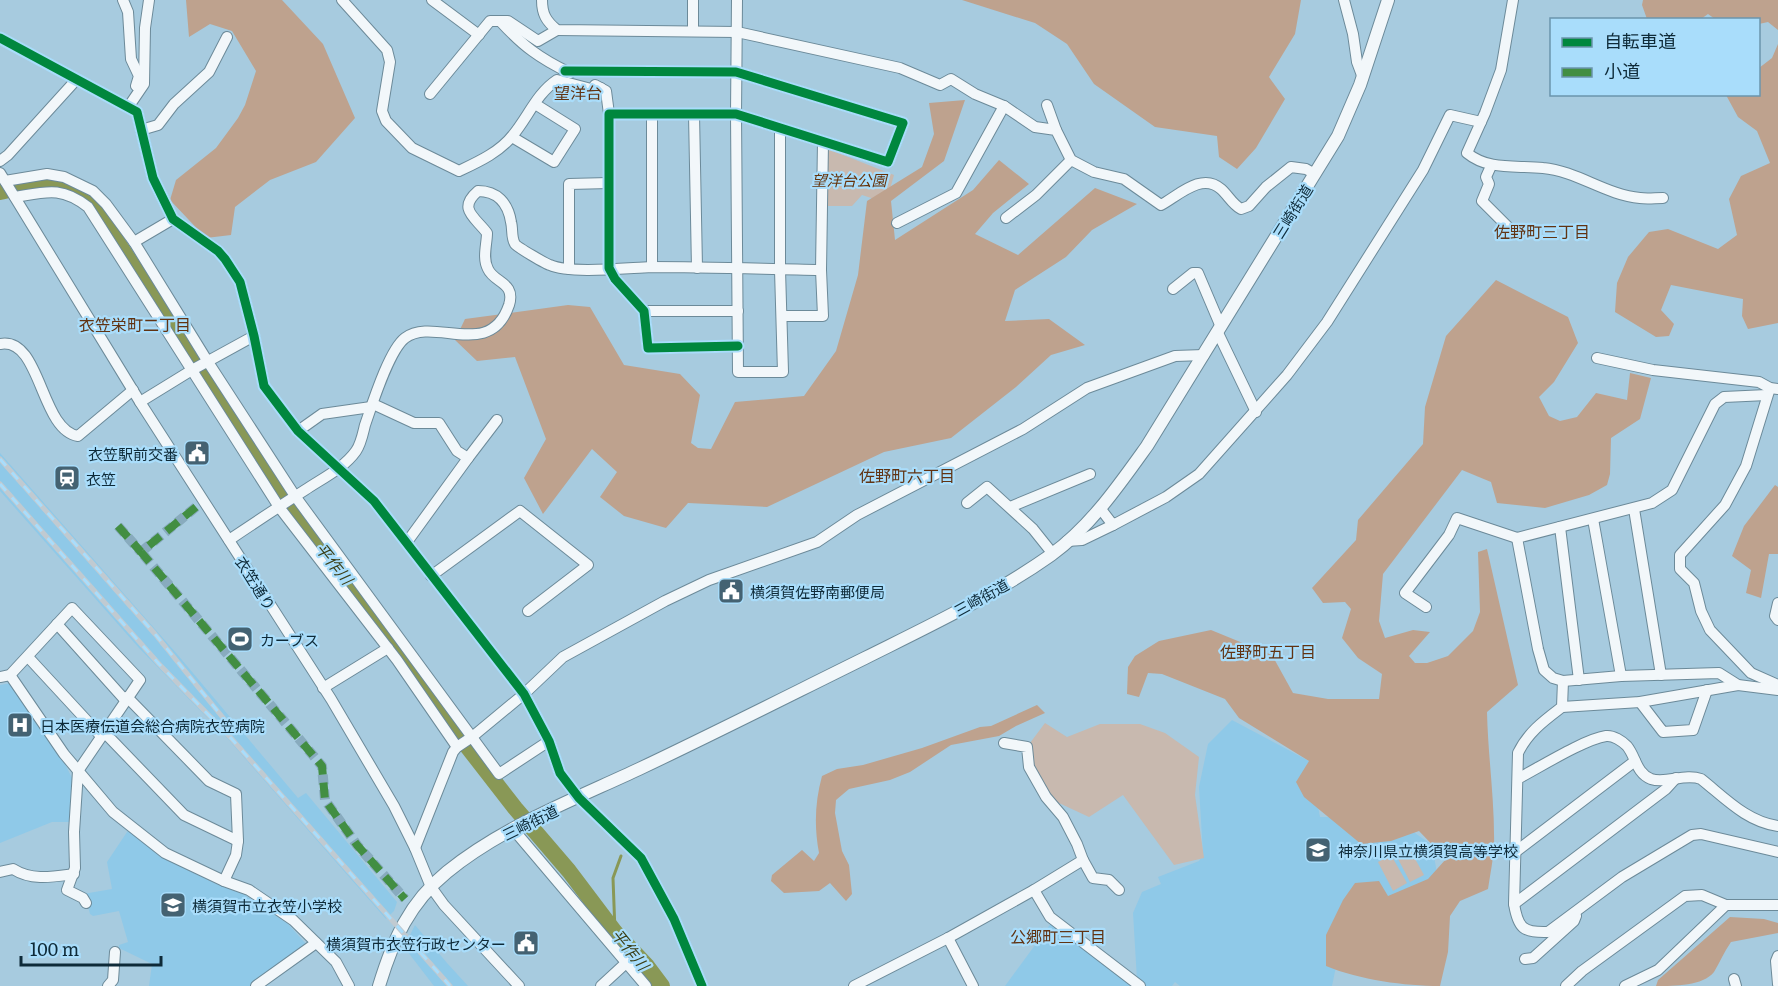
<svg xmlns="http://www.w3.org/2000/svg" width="1778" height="986" viewBox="0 0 1778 986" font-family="Literata,'Noto Sans JP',serif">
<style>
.built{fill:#8fc9e8}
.green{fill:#c8b9af}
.forest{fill:#bea28e}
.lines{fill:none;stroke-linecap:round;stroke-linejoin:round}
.stream{stroke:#899856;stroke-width:3}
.river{stroke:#899856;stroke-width:16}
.minor-tunnel{stroke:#88abbe;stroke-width:10;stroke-dasharray:10 5;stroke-linecap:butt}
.minor-casing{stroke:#6c8a99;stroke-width:12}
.major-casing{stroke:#6c8a99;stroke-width:14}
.minor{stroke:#f2f7fa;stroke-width:10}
.major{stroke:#f2f7fa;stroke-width:12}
.rail-casing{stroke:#c0cad1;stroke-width:5}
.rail{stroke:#a9ddfb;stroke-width:3;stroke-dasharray:9;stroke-linecap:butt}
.quiet{stroke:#428e42;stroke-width:8;stroke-dasharray:15 8;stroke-linecap:butt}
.cycleway-casing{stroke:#a9ddfb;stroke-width:13}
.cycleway{stroke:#00873e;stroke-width:9}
.labels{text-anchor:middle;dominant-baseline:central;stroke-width:4.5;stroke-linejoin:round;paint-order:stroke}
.park-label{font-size:15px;font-style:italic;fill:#663209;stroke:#a9ddfb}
.street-label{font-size:15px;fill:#0e2a38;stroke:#a9ddfb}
.poi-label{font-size:15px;fill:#0e2a38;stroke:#a9ddfb;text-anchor:start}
.neighbourhood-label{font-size:16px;fill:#613312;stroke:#a9ddfb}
.water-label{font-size:16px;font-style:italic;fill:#3c3f17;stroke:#a9ddfb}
</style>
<rect width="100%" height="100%" fill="#a7cbdf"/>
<g class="built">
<polygon points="0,453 177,654 298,798 306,793 397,902 394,911 386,919 227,738 139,648 0,491"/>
<polygon points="11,683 66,766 75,784 73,822 52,822 0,843 0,685"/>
<polygon points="1232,720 1309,761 1320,817 1392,817 1432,845 1438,879 1347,913 1332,986 1180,986 1175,982 1172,986 1145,986 1137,980 1133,913 1142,892 1161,884 1158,877 1199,861 1203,854 1199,787 1208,744"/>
<polygon points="129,829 159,856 216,884 245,895 288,924 306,944 284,962 271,968 272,971 252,986 149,986 152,964 119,948 119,945 128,942 119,911 93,916 90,914 86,899 83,894 112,889 107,862"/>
<polygon points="1052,922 1136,986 1005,986"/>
<polygon points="415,925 447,963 468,986 434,986 404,947"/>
</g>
<g class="green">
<polygon points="828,149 894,175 886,203 862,195 852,206 827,206"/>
<polygon points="1045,723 1067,737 1100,724 1140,724 1165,733 1199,757 1195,795 1204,858 1174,865 1123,795 1089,817 1046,797 1027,747"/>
<polygon points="1408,846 1424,875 1410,882 1395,853"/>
<polygon points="1391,855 1407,883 1393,891 1378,862"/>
</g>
<g class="forest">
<polygon points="186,0 282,0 323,44 355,118 316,162 270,180 235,207 231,235 206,238 170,200 176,180 216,148 238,118 245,105 256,71 232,31 210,24 189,37"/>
<polygon points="962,0 1301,0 1295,34 1269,77 1285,99 1256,148 1237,169 1219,157 1217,136 1155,127 1094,84 1067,44 1035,23"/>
<polygon points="1643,0 1778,0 1778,30 1768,22 1759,24 1758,20 1715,19 1708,14 1701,19 1647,19 1642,5"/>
<polygon points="1778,44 1778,323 1748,329 1742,316 1743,299 1671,285 1661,310 1674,324 1669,336 1656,337 1615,312 1617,283 1628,257 1649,232 1668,229 1718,249 1737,235 1729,199 1741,176 1770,163 1757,131 1738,117 1726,95 1758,94 1759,68 1772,58"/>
<polygon points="965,100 944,161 891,201 895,240 973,190 999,160 1029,184 993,213 975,234 1018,255 1095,188 1137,204 1092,230 1066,257 1015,290 1005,321 1049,319 1085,345 1051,355 1016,387 951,438 884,452 767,507 688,503 666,528 624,516 600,497 617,472 592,449 543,514 524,478 546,439 515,357 477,361 455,340 465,319 568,305 590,307 624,365 680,374 700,395 691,443 698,448 711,449 735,402 804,396 836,351 858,275 867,201 922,167 934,134 929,103"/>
<path d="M1496,280L1568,317L1578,343L1554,382L1539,397L1549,416L1560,421L1577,417L1596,393L1627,400L1630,373L1651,378L1640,419L1611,438L1610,474L1607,485L1589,495L1545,508L1497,503L1491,482L1462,470L1383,574L1379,621L1385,638L1413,630L1430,632L1409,656L1415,663H1427L1448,656L1473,631L1480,612L1478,552L1487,549L1518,685L1487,712C1488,757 1495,802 1494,847C1493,861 1490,875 1488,889L1460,901L1450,916L1448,952L1440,986C1405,986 1360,980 1326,966V935L1343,900L1355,883L1379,881L1388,896L1428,879L1446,859L1419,831L1391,841L1361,844L1304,797L1296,782L1309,761L1239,718L1225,699L1162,674L1148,673L1139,697L1127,694L1128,667L1135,656L1159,641L1211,630L1272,655L1293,693L1328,699H1379L1382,674L1358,658L1342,638L1351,609L1345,602L1323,603L1312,588L1356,540L1358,520L1423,444L1425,407L1446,336Z"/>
<polygon points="1775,485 1778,487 1778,554 1769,554 1761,598 1746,593 1751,570 1732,556 1744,526"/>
<path d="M1037,705L1045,713L1016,726L999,736L951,745L910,772L890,780L849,789L836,800L835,813L842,851L849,865L852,894L846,901L830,883L819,891L784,893L771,881L772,875L802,850L814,861L819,853C814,826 815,802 822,776L837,769L863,765L922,748L980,727L991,726Z"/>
<path d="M1730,917L1764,919L1778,923V933L1731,942C1724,952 1720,962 1714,972C1703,986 1675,986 1656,986L1658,980Z"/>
</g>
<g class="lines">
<polyline class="stream" points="615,932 613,878 621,856"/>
<path class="river" d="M0,192C23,187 56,173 77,190C88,198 96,211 104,222L212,385L277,492L359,593L431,700L515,808L569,871L615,932L647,966L662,986"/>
<g class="minor-tunnel">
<polyline points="196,507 141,552 322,766 325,800 357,845 405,899"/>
<polyline points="118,526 141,552"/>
</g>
<defs>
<g id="minor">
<polyline points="123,0 128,12 131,59 139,76 136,86"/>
<path d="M342,0L387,50L390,62L382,111L386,121L412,148L459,171C478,162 500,152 513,135C528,117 537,93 557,80L595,90L601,88"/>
<polyline points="432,0 479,35"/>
<path d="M542,0C542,14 546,21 557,30L737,32L900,68L940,85L951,79L975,94L1004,106L1035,127L1056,130L1071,160L1094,172L1124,179L1161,205C1179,195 1202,172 1221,189C1228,195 1232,204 1241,209L1249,206L1266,187L1291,167L1306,169L1315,174"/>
<polyline points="693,0 693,31"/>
<polyline points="737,0 736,114 738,372 783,372 780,270 780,128"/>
<polyline points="1344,0 1353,34 1357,62 1363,78"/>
<path d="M1513,0L1501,70L1485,113L1467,153C1489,171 1516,165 1543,168C1577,171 1606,195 1640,198C1647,199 1655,198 1663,198"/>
<path d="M500,21C523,46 539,58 570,73"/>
<polyline points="0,38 137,112 153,178 173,219 218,251 225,259 240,282 254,336 264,386 298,431 374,501 524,694 549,741 560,773 579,798 641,858 674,919 702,986"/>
<polyline points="565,71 736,72 903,123 888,162 736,114 609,114 609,268 615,279 644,311 648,348 738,346"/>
<polyline points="595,85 606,91 609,114"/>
<polyline points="430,94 490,21 508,21 538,41 557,30"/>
<polyline points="1047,105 1056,130"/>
<polyline points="129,106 144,84 145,28 149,0"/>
<polyline points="652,114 652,267"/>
<polyline points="694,114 697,268"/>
<polyline points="141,130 158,125 174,104 209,72 227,37"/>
<polyline points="512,137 554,162 575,129 535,104"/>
<polyline points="0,161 8,155 76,80"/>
<polyline points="1491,166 1486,177 1489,184 1482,201 1508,227"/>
<polyline points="0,173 140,402 331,699 394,806 415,848 431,887 444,905 519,986"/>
<polyline points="5,181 47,174 64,177 93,191 106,204 134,242 208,362 295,496 499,774 549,741"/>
<path d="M15,197C46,192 61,186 88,207L279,507L397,660L457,747"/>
<polyline points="1006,218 1036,195 1071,160"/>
<polyline points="897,223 956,193 1004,106"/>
<polyline points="134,242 173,219"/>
<polyline points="569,269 569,184 609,183"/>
<polyline points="1173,289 1193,273 1198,273 1221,327"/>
<polyline points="644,311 738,311"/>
<polyline points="783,316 823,316 821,270 823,142"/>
<polyline points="1218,333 1256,412"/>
<path d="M0,344C41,336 40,430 78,436L133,390"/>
<polyline points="1597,358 1653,370 1759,382 1770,388 1778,389"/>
<polyline points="1770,388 1746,466 1725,505 1680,555 1680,569 1694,583 1701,611 1710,630 1751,673 1778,685"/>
<polyline points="140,402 192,370 254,336"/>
<polyline points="373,404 414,423 439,423 457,451 468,458 407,542"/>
<polyline points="298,431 322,414 371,407"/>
<polyline points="468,458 497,420"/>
<polyline points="967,503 987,487 1033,529 1053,554"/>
<polyline points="1010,507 1090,474"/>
<polyline points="1100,508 1113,525 1166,497 1199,474 1287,375 1327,322 1423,170 1450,115 1481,122"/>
<polyline points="1634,509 1661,675"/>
<polyline points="1593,519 1621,676"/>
<polyline points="1560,527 1579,680"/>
<polyline points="1517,538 1538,649 1544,670 1553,678 1563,681 1621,676 1719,673 1738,685 1778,690"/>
<path d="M229,540C254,523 280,506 305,490C323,478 344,468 356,451C361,444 363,433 365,425C372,405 389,350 405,338C434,316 490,361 509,305C516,282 494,283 488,269C482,258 487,244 487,233C475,217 457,209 478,191C497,191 508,203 511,222C513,229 511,238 515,244C517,247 546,264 550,265C570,274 626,268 651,267C707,267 764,269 821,270"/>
<polyline points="1067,541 1082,540 1113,525"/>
<polyline points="431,576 520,511 588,565 528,611"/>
<polyline points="1778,603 1775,616 1778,620"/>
<polyline points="1426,607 1405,593 1449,535 1457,518 1517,538 1652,503 1672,490 1715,404 1724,397 1767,395"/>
<polyline points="57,624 125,700"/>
<polyline points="28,657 101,736"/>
<polyline points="10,675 64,754 113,812 165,853 224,881 249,890 293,920 336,962 349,986"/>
<polyline points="0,677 10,675 72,608 140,680 78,771 74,832 75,868 67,890 83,898 86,903"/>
<path d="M1563,681L1562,707C1545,720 1528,732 1518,753L1514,904C1518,928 1523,933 1548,932L1622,877L1692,835L1701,834L1778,852"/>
<polyline points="323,688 388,648"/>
<polyline points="127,697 209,781 236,794 238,841 236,855 224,881"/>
<polyline points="1640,702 1663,732 1693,730 1707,690"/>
<polyline points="1562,707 1640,702 1738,685"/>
<polyline points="104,732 184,815 238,841"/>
<path d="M1519,778C1540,767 1585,739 1606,736C1613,735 1622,741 1627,746C1636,757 1636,773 1651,779C1666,784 1685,773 1701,779C1725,798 1747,822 1778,826"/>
<polyline points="513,829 646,986"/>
<polyline points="415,848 453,752 457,747 472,737 524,694 563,657 665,601 709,580 817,542 857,515 1023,429 1087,388 1175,356 1204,355"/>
<polyline points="1514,853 1635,761"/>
<polyline points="1083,860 1093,878 1109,880 1119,890"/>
<path d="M0,872L13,869C32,881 52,877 74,874"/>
<polyline points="1034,890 1050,917 1140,986"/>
<polyline points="1514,904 1666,789 1676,778"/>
<polyline points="948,938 973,986"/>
<polyline points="1778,956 1776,961 1778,984"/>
<polyline points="1525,959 1533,958 1574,921 1576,916"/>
<polyline points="1734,979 1736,986"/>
<polyline points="108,986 113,980 115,952"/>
<polyline points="256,986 316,943"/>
<polyline points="601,986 626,963"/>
<polyline points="854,986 948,938 1034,890 1083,860 1077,844 1063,817 1046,797 1029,767 1027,747 1004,743"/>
<polyline points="1566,986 1582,971 1685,896 1702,895 1726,905 1778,905"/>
<polyline points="1625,986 1658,970 1726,905"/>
</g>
<path id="major" d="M379,986C393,940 409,903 447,872C502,827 575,799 639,769C715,733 790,695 865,658C929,626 993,596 1051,555C1091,526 1119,485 1147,446L1338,136L1360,85L1388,0"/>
</defs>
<use href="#minor" class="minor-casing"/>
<use href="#major" class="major-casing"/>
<use href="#minor" class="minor"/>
<use href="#major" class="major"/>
<defs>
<g id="rail">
<polyline points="0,459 155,634 224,719"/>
<polyline points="0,484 159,664 230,737 450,986"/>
</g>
</defs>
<use href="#rail" class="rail-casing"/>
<use href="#rail" class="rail"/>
<g class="quiet">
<polyline points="196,507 141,552 322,766 325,800 357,845 405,899"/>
<polyline points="118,526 141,552"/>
</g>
<defs>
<g id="cycleway">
<polyline points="0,38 137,112 153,178 173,219 218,251 225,259 240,282 254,336 264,386 298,431 374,501 524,694 549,741 560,773 579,798 641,858 674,919 702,986"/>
<polyline points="565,71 736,72 903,123 888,162 736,114 609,114 609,268 615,279 644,311 648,348 738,346"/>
</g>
</defs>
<use href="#cycleway" class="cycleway-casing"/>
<use href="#cycleway" class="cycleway"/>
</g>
<defs>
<symbol id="civic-square" viewBox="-11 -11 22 22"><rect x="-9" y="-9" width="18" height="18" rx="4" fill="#446272" stroke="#a9ddfb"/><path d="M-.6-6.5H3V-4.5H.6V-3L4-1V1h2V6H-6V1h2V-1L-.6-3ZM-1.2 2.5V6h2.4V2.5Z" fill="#fff"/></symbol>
<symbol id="station-square" viewBox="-11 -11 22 22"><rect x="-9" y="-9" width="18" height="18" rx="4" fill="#446272" stroke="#a9ddfb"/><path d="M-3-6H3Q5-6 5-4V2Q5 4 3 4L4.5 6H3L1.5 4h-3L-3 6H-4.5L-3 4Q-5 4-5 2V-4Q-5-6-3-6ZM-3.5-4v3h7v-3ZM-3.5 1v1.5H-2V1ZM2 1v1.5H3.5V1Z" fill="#fff"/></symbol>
<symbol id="stadium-square" viewBox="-11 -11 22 22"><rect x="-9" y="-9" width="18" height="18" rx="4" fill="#446272" stroke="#a9ddfb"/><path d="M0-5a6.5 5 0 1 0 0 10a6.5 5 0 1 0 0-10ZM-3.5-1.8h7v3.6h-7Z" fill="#fff"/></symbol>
<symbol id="hospital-square" viewBox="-11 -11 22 22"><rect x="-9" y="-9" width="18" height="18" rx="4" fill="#446272" stroke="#a9ddfb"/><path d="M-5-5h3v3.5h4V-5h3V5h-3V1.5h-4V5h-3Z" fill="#fff"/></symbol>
<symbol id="school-square" viewBox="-11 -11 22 22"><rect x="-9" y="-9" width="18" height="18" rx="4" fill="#446272" stroke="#a9ddfb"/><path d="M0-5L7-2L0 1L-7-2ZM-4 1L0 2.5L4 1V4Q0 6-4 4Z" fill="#fff"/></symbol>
</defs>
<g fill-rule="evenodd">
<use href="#civic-square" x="182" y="438" width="30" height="30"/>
<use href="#station-square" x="52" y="463" width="30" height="30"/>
<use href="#civic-square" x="716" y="576" width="30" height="30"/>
<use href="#stadium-square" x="225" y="624" width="30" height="30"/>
<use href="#hospital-square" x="5" y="710" width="30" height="30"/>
<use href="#school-square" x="1303" y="835" width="30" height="30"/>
<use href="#school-square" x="158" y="890" width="30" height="30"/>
<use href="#civic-square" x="511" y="928" width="30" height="30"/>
</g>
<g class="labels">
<g class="park-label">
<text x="849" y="179">望洋台公園</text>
</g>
<g class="street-label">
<text transform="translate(1292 211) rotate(-58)">三崎街道</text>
<text transform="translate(256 583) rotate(58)">衣笠通り</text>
<text transform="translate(981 597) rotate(-29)">三崎街道</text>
<text transform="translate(530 822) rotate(-26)">三崎街道</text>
</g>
<g class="poi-label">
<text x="178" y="453" text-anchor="end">衣笠駅前交番</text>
<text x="86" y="478">衣笠</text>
<text x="750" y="591">横須賀佐野南郵便局</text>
<text x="260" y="639">カーブス</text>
<text x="40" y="725">日本医療伝道会総合病院衣笠病院</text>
<text x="1338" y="850">神奈川県立横須賀高等学校</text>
<text x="192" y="905">横須賀市立衣笠小学校</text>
<text x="506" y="943" text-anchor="end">横須賀市衣笠行政センター</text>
</g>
<g class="neighbourhood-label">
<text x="578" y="92">望洋台</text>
<text x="1542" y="231">佐野町三丁目</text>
<text x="135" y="324">衣笠栄町二丁目</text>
<text x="907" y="475">佐野町六丁目</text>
<text x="1268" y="651">佐野町五丁目</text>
<text x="1058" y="936">公郷町三丁目</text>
</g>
<g class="water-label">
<text transform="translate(335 563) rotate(51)">平作川</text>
<text transform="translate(631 949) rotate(51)">平作川</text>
</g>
</g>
<rect x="1550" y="18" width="210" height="78" fill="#a9ddfb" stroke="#6b95ad" stroke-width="1.5"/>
<rect x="1562" y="38" width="30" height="9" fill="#00873e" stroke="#6b95ad" stroke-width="1.5"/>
<text x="1604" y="48" font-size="18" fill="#0e2a38">自転車道</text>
<rect x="1562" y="68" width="30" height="9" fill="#428e42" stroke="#6b95ad" stroke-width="1.5"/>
<text x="1604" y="78" font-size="18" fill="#0e2a38">小道</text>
<path d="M21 956v9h140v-9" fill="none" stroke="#0e2a38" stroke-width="3"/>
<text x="30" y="956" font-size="18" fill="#0e2a38" stroke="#a9ddfb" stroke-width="4.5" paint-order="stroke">100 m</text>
</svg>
